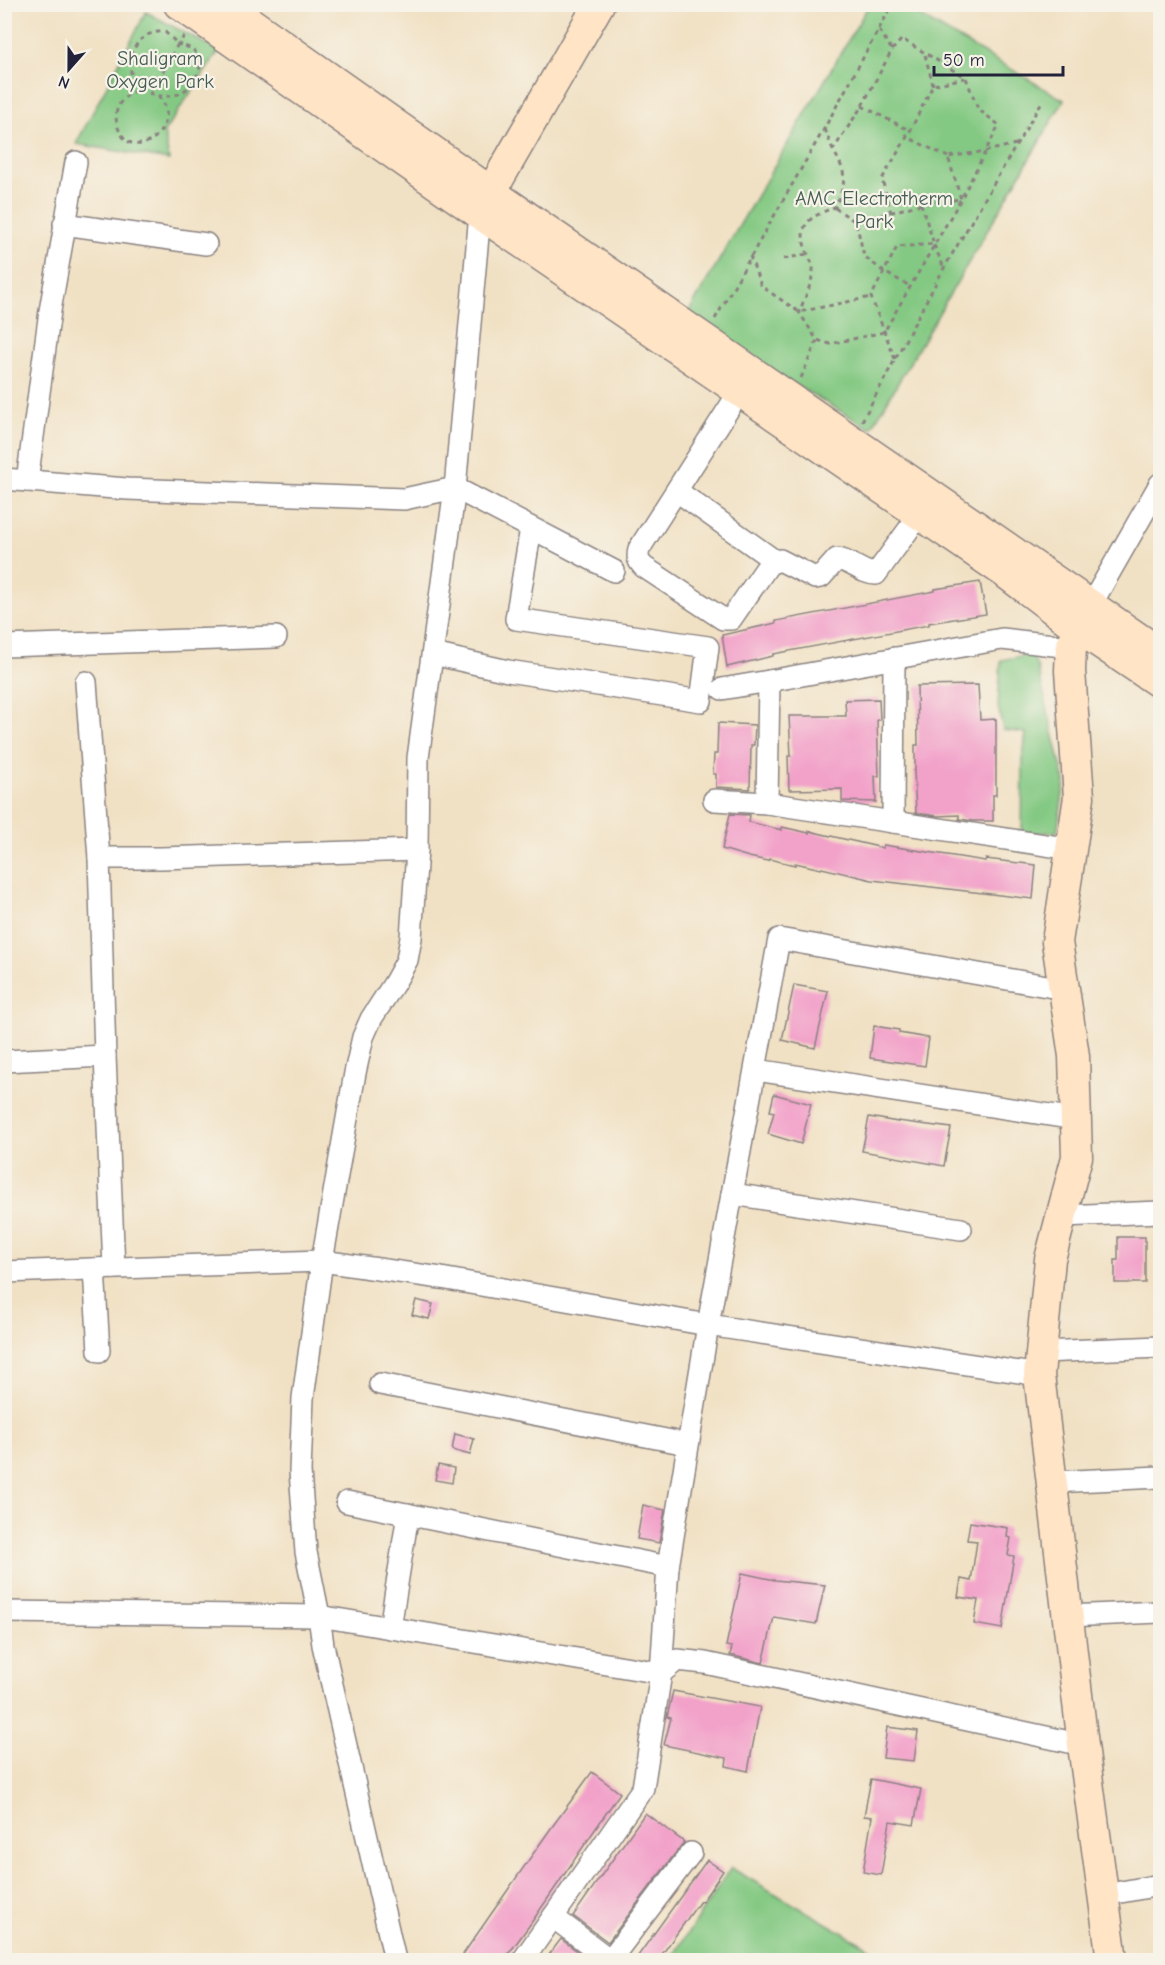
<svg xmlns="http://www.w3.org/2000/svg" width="1165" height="1965" viewBox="0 0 1165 1965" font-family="'Comic Neue',sans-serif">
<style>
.green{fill:#84c983;stroke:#53765f;stroke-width:1.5}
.building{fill:#f2a1c9}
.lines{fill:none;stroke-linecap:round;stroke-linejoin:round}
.street-casing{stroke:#8a8280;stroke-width:24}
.secondary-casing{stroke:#8a8280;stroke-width:33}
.path{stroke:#8a8280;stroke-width:3;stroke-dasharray:4.5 4.5;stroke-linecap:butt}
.street{stroke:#fff;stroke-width:21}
.secondary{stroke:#ffe4c6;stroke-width:30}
.labels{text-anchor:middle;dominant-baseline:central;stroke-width:4.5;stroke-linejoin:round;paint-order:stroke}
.park-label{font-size:20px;fill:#445c54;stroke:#f7f3e8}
</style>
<rect width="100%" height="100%" fill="#f7f3e8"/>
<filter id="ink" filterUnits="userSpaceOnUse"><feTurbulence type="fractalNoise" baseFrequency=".0167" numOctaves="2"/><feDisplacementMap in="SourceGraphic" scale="12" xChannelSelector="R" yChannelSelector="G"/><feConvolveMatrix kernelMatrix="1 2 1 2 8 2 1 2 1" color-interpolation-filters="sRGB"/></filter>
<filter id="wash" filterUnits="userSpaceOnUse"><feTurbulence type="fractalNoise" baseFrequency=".008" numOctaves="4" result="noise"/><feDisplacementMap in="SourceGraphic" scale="24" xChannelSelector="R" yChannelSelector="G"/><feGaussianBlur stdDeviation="1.35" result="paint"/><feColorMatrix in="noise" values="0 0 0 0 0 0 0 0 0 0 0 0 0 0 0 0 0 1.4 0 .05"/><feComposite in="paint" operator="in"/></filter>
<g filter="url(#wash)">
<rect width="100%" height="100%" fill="#f1e1c4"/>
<g class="green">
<polygon points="869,5 901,5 1064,100 871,429 684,320"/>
<polygon points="146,12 219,51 164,132 169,160 76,144"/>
<polygon points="1031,654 1037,666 1065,782 1057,832 1022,834 1023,757 1026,733 1003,730 998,706 1001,660"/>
<polygon points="731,1868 890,1960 670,1960"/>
</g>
<g id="blocks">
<g class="building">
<polygon points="980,582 986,614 929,623 929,625 773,654 773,656 727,667 722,635 776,623 776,621 935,591 935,589"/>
<polygon points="978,685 980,720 996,719 996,795 993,795 993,821 973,821 959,819 959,815 938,816 916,813 914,771 915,771 915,745 918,745 917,686"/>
<polygon points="879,699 880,720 877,720 879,776 875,776 876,802 842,801 842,789 789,790 788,756 791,756 789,716 846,716 845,700"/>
<polygon points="718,723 755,725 754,745 751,745 750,789 716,787 716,774 713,774 714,754 717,754"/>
<polygon points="730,814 750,815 749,822 782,830 782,827 809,833 809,831 883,848 883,845 985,861 986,859 1036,865 1033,899 872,880 822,868 821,869 795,863 795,865 769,859 768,861 749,857 722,849"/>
<polygon points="794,985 828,991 815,1048 782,1040"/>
<polygon points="874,1026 899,1030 899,1033 929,1038 925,1066 870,1058"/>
<polygon points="774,1094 811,1104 801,1144 768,1134 774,1112 770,1111"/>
<polygon points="869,1117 898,1122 898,1121 951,1128 944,1166 862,1151"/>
<polygon points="1118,1237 1145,1237 1145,1283 1115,1283 1115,1260 1118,1260"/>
<polygon points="416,1300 433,1304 429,1319 412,1315"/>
<polygon points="455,1434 474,1439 470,1455 452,1450"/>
<polygon points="438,1465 454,1468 452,1483 435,1480"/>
<polygon points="643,1505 665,1510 659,1543 637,1539"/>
<polygon points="970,1522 1008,1528 1007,1537 1011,1538 1008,1555 1014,1556 1002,1629 974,1624 978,1600 958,1597 961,1579 971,1581 977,1541 967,1540"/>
<polygon points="742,1573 775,1580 825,1585 816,1624 774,1617 763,1663 730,1655 732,1647 726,1646"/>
<polygon points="673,1691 760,1707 748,1771 726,1766 727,1758 664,1745 671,1718 667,1717"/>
<polygon points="887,1727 918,1731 914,1761 883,1758"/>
<polygon points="592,1772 620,1793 529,1926 504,1960 459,1960 549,1831"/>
<polygon points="871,1779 921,1789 914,1825 890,1821 881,1875 863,1872 872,1817 864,1816"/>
<polygon points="645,1813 684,1842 608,1942 573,1916"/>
<polygon points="707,1860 723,1871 702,1902 700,1901 658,1960 635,1960"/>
<polygon points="561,1939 589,1960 545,1960"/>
</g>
</g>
</g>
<g filter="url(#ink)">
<use href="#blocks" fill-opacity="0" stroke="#8a8280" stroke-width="1.5"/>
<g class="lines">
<defs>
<g id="street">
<polyline points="64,224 206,244"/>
<path d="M740,391L639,549C637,558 638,561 644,567L723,619H731L769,564L780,560L815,578L821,577L837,559C852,561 862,574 876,574L920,514"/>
<polyline points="4,479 127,489 404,499 455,488 614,571"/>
<polyline points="27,481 50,311 76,162"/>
<polyline points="677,491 775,561"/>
<polyline points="1084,617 1160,484"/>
<polyline points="4,646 276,637"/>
<polyline points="1071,647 1002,639 769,681 767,803 1072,849"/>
<polyline points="433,654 508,671 701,701 708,647 516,619 531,528"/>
<polyline points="86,682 99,858 105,1056"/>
<polyline points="722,689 769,681"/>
<polyline points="714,800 767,803"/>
<polyline points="893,822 894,658"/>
<polyline points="99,858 161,858 417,850"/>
<polyline points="4,1061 105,1056 114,1268"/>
<polyline points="756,1070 1076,1119"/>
<polyline points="732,1194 961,1229"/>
<polyline points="1062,1216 1160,1212"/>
<polyline points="94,1269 99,1351"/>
<polyline points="4,1272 322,1261 441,1278 708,1325 668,1567 661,1673 319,1616 4,1612"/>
<polyline points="1042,1352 1160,1347"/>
<polyline points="1039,1375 708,1325 779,939 1064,989"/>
<polyline points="380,1384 687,1444"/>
<polyline points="1052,1482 1160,1477"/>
<polyline points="347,1502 668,1567"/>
<polyline points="1067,1616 1160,1612"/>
<polyline points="390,1628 408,1514"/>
<polyline points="1104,1895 1160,1885"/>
<polyline points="553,1917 610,1960"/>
<polyline points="395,1960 323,1645 319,1616 306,1552 300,1471 303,1398 322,1261 355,1073 363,1037 371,1019 395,982 407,960 411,938 417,850 418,758 455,488 480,214"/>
<polyline points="523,1960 643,1788 661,1673 677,1660 705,1663 1083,1745"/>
<polyline points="610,1960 691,1853"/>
</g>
<g id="secondary">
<polyline points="179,4 480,214 1003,571 1078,628 1160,683"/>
<polyline points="224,4 491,192 1160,653"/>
<polyline points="483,208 491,192 599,4"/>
<polyline points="1078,628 1071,647 1070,671 1079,797 1057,942 1074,1056 1077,1157 1050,1259 1039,1375 1083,1745 1112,1960"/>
</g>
</defs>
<use href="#street" class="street-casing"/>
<use href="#secondary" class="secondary-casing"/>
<g class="path">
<polyline points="879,30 892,50"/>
<polyline points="925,55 933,85"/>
<path d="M139,90C121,68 132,29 165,32L178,44L151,93"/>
<path d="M158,96C186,121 137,168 119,130C115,121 115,111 120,103C125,97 131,91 139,90C145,90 150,94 156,95C181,101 198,84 201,61L193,49L178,44L185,35"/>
<polyline points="862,106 905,128 907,137 948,157"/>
<polyline points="825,129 833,150"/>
<polyline points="835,208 856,222 864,256 884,272 910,286"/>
<polyline points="891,213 882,179 907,137 933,85 965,78"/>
<polyline points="856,222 921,204"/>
<polyline points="934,245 944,268"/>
<polyline points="750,256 761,286 799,312 871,297"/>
<polyline points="784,259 807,254"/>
<polyline points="715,319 824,129 891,7"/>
<polyline points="895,359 871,297 897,247 934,244 921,204 961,199 948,157 987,151 1016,144"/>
<path d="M801,378L817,340L799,312C804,300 814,280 813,267C812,262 808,255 806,250C796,222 813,216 835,207C846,182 848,175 833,150L862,106L892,50L902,39L966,78L978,109L999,125L961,199L884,332L830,344L817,340"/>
<polyline points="862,421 944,268 1043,100"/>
</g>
<use href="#street" class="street"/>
<use href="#secondary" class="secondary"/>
</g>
</g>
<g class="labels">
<g class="park-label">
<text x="160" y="58">Shaligram<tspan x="160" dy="23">Oxygen Park</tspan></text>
<text x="874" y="198">AMC Electrotherm<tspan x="874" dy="23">Park</tspan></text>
</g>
</g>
<rect width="1165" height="1965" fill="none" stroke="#f7f3e8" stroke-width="24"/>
<g transform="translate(69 69) rotate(201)" stroke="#f7f3e8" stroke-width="4.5" paint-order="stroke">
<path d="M0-4.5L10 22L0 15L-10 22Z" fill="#22223b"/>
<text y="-9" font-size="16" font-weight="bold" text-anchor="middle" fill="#22223b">N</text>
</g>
<path d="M934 66v9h129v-9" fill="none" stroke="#22223b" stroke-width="3"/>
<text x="943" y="66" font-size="18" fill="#22223b" stroke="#f7f3e8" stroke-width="4.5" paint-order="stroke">50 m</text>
</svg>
